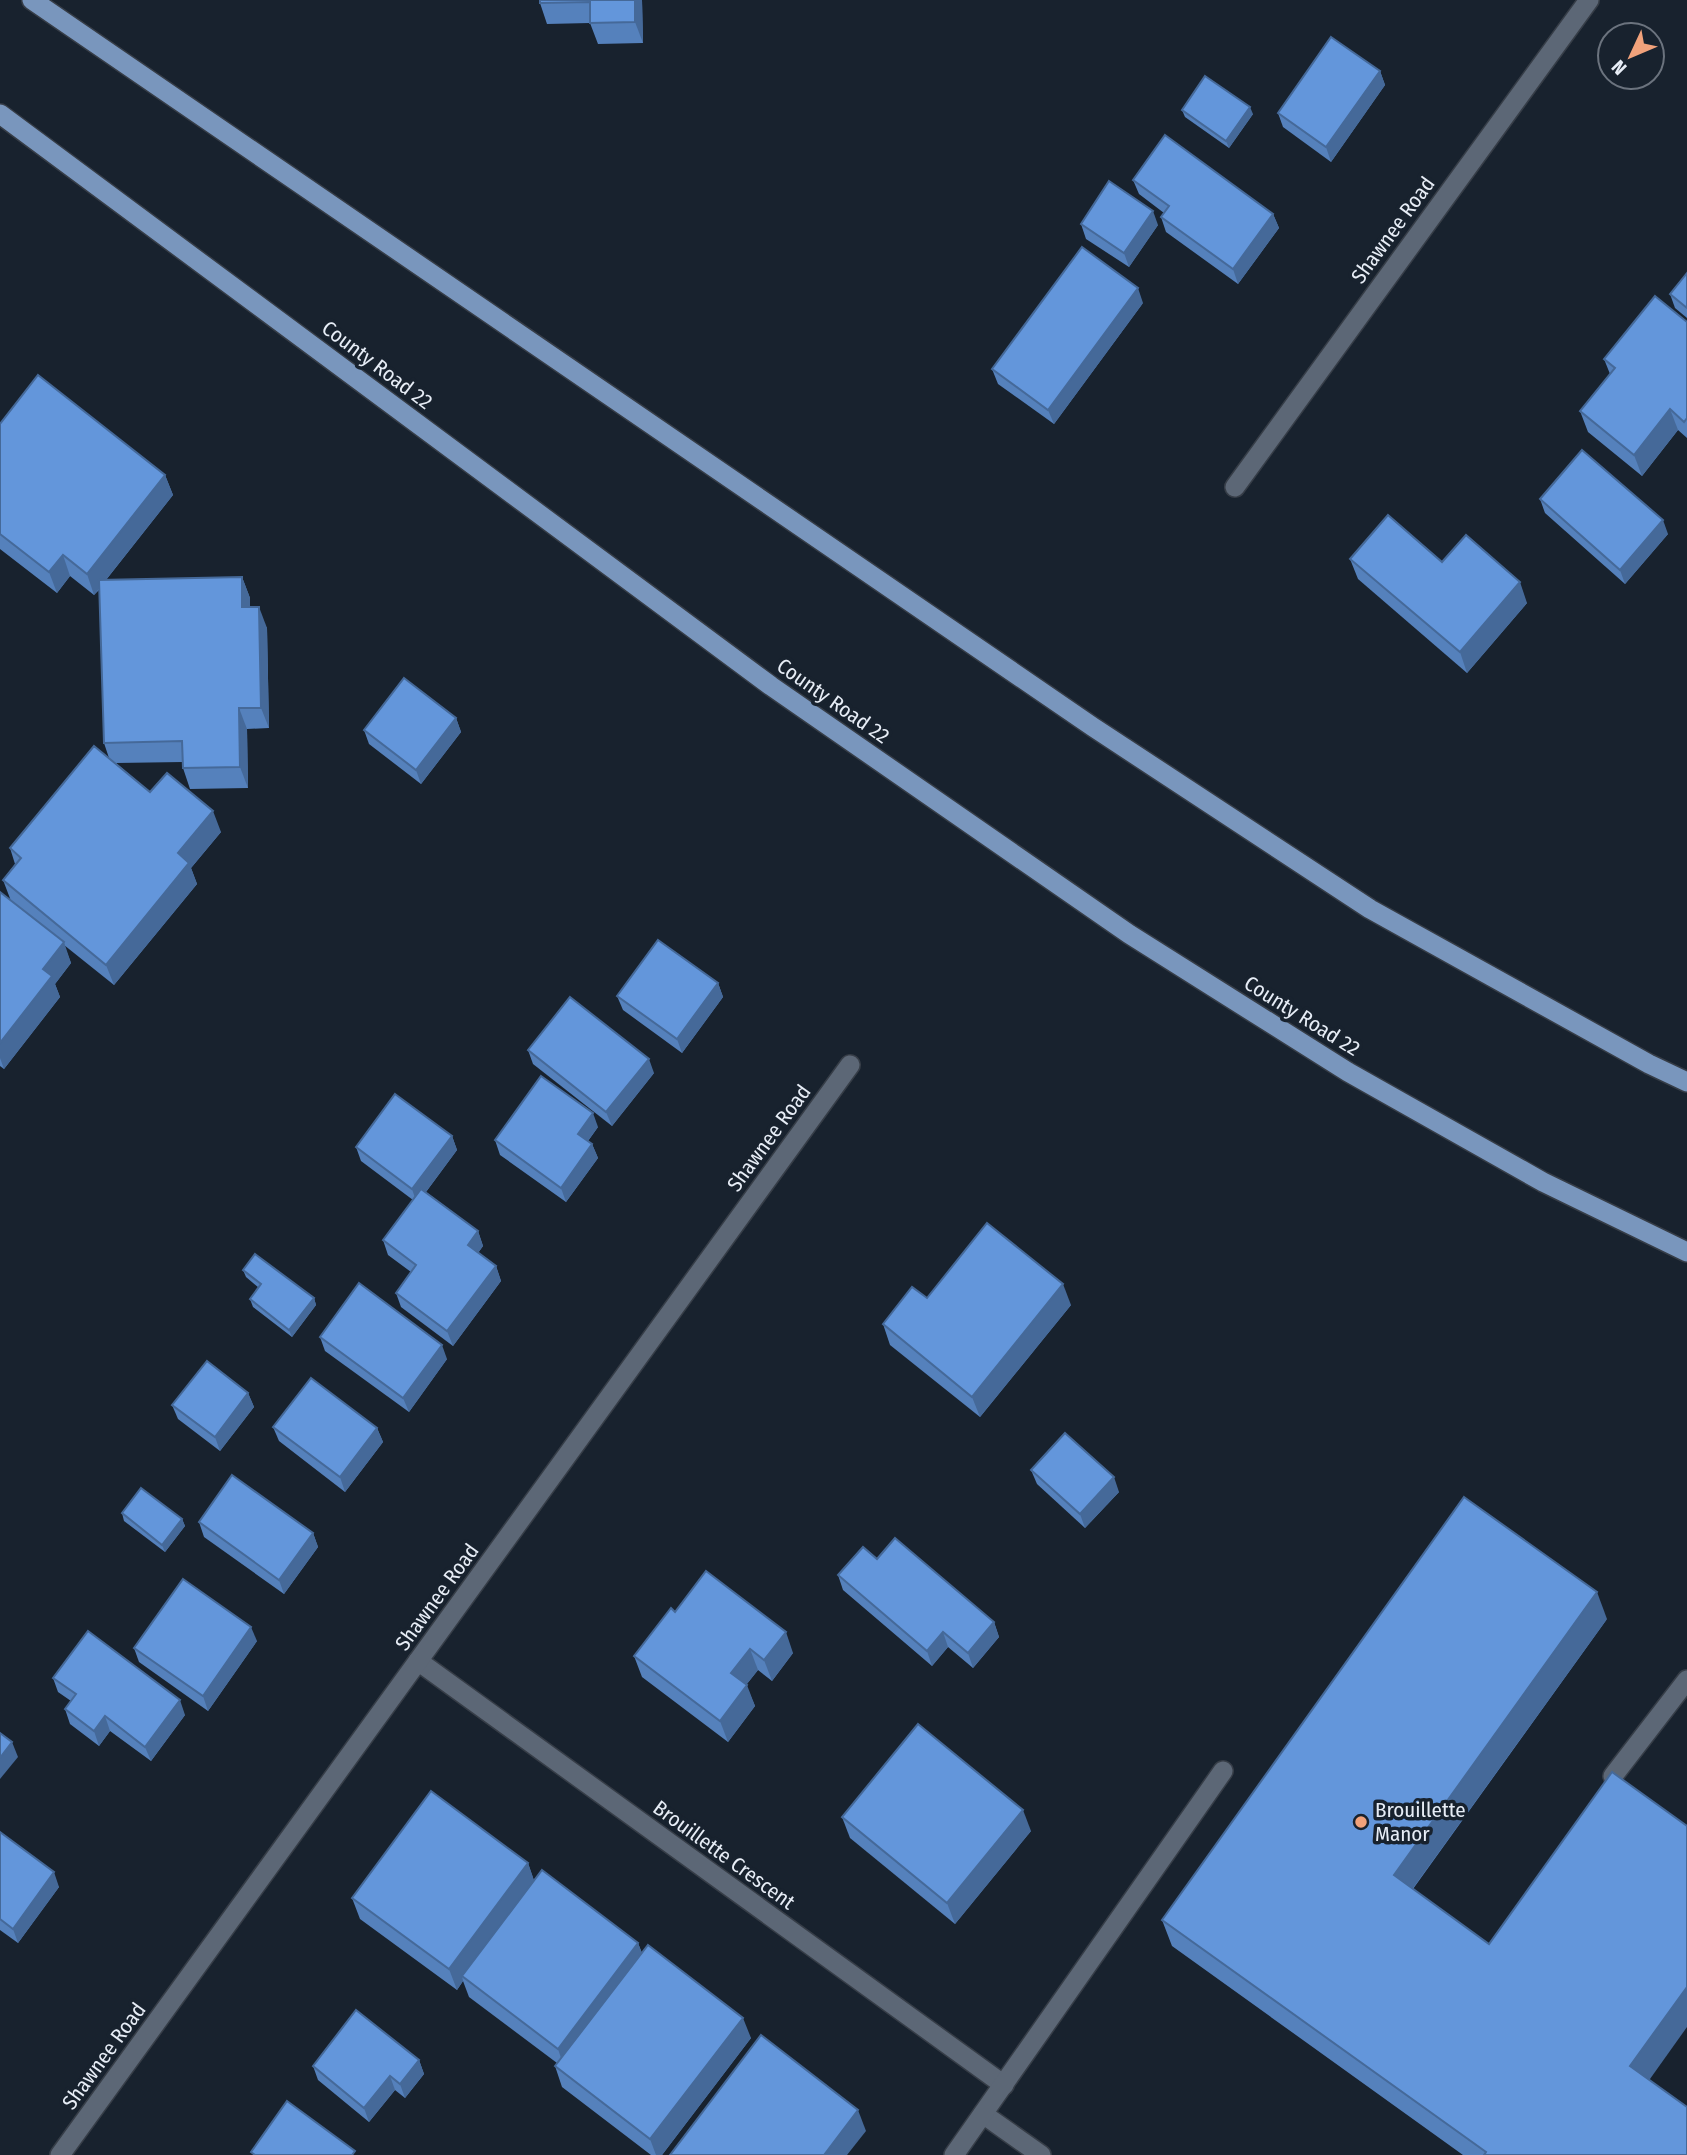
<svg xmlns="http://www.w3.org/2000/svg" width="1687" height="2155" viewBox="0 0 1687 2155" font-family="'Fira Sans Condensed',sans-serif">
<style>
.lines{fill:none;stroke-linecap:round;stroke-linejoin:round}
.service-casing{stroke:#363d47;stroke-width:22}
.minor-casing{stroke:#363d47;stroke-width:22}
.primary-casing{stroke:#363d47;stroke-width:22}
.service{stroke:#5c6776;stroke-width:19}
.minor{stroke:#5c6776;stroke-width:19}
.primary{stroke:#7996bd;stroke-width:19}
.wall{fill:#5581bc}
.shaded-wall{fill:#456999}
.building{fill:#6396db;stroke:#456999;stroke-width:2}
.poi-dot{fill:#f1a27b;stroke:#18222e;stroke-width:2.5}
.labels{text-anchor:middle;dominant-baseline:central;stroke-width:7;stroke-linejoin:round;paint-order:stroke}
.street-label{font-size:21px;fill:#e7edf6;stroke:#18222e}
.poi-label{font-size:21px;fill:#e7edf6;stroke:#18222e;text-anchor:start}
</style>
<rect width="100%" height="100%" fill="#18222e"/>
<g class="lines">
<defs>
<g id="service">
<polyline points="1613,1776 1687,1680"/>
<polyline points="983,2114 1041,2155"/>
</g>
<g id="minor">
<polyline points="1235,487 1589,0"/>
<polyline points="418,1661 1004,2085"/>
<polyline points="60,2155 850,1065"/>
<polyline points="954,2155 1223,1771"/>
</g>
<g id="primary">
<polyline points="32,0 1093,727 1370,909 1649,1064 1687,1082"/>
<polyline points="0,114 771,686 1129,934 1348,1072 1543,1182 1687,1252"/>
</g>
</defs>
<use href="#service" class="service-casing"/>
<use href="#minor" class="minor-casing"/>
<use href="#primary" class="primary-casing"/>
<use href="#service" class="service"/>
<use href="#minor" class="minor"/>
<use href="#primary" class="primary"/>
</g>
<g class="wall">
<polygon points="642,0 643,43 598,44 590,23 547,24 540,3"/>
<polygon points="1380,71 1385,85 1331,162 1283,127 1278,113"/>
<polygon points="1182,110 1253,114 1229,148 1185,117"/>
<polygon points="1133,180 1273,214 1279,228 1238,284 1166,232 1161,217 1164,213 1139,194"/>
<polygon points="1081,224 1158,225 1129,267 1086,239"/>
<polygon points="1687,273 1687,318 1675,308 1670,294"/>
<polygon points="1143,303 1054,424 998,384 992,369"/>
<polygon points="1687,322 1687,438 1678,430 1642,476 1588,432 1580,411 1610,374 1604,359"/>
<polygon points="0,424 165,475 173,495 106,580 242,577 250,598 250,607 267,628 269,728 247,729 248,788 190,789 183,768 183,762 116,763 150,792 221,832 191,868 197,884 114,985 64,945 71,963 55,984 60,997 4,1069 0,1066 0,892 11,901 3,880 15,864 10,848 109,758 104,743 100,589 94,595 70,576 57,593 0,549"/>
<polygon points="1540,499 1668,534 1625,584 1545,513"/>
<polygon points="1350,559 1442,562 1527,603 1467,673 1358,579"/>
<polygon points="456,718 461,732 421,784 369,744 364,730"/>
<polygon points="718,983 723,997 682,1053 623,1010 617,996"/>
<polygon points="528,1050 654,1073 612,1126 533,1064"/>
<polygon points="598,1127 588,1141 592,1144 598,1158 566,1202 500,1155 495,1140"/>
<polygon points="452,1136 457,1150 426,1192 478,1231 483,1246 478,1253 496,1266 501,1281 453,1346 401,1307 396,1293 411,1272 388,1255 383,1240 413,1200 361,1161 356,1147"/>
<polygon points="243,1270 314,1298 316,1305 292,1337 253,1307 250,1299 259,1288 246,1277"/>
<polygon points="1071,1305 980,1417 890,1345 883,1324"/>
<polygon points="320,1337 447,1359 409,1412 325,1351"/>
<polygon points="248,1393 254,1407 220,1451 178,1419 172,1405"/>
<polygon points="273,1427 377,1428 383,1442 345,1492 279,1441"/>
<polygon points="1031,1470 1119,1492 1085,1528 1037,1484"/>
<polygon points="122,1513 182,1519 185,1526 165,1552 124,1521"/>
<polygon points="199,1522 313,1533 318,1547 284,1594 204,1537"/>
<polygon points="877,1559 994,1622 999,1637 973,1668 948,1647 932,1666 843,1590 838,1575"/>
<polygon points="675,1612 793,1653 772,1681 758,1670 746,1685 755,1706 728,1742 642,1677 634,1656"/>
<polygon points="1607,1619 1413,1889 1649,2080 1687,2155 1463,2155 1172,1946 1162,1920"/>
<polygon points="257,1641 208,1711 139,1662 134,1648"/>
<polygon points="53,1678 185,1715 151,1761 110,1731 99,1746 70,1724 65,1709 71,1701 58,1692"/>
<polygon points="842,1817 1031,1831 955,1924 850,1838"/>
<polygon points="0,1832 59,1887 18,1943 0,1930"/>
<polygon points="528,1863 534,1881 638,1943 642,1953 751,2038 662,2155 651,2155 562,2087 555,2066 557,2063 469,1997 463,1981 457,1990 360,1919 352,1898"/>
<polygon points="419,2060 424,2074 405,2098 395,2090 369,2122 318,2080 313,2066"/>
</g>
<g class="shaded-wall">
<polygon points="635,0 642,0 643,43 635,22"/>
<polygon points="1380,71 1385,85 1331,162 1326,147"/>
<polygon points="1250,107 1253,114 1229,148 1226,141"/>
<polygon points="1153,211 1158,225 1129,267 1124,253"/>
<polygon points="1273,214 1279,228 1238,284 1233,269"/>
<polygon points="1138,288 1143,303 1054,424 1048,410"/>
<polygon points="1670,409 1678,430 1642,476 1634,455"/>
<polygon points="165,475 173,495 94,595 87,574"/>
<polygon points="1663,520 1668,534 1625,584 1620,570"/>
<polygon points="63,555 70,576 57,593 49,572"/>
<polygon points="242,577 250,598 250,628 242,607"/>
<polygon points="1520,582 1527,603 1467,673 1460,652"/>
<polygon points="259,607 267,628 269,728 261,708"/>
<polygon points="239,708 247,729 248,788 240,767"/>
<polygon points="456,718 461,732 421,784 416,770"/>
<polygon points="213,811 221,832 191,868 197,884 114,985 106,965 178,853"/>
<polygon points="64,942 71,963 55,984 60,997 4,1069 0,1058 0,1043 43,969"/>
<polygon points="718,983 723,997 682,1053 677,1039"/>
<polygon points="649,1059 654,1073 612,1126 606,1112"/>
<polygon points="593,1113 598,1127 583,1148 578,1134"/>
<polygon points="452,1136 457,1150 417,1204 412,1189"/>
<polygon points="592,1144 598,1158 566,1202 561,1188"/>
<polygon points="478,1231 483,1246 473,1260 468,1245"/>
<polygon points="496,1266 501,1281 453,1346 447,1331"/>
<polygon points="1063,1284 1071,1305 980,1417 972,1397"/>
<polygon points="314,1298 316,1305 292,1337 289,1330"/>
<polygon points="442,1345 447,1359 409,1412 403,1398"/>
<polygon points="248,1393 254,1407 220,1451 215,1437"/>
<polygon points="377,1428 383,1442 345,1492 340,1477"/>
<polygon points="1114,1477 1119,1492 1085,1528 1080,1514"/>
<polygon points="182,1519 185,1526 165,1552 162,1545"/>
<polygon points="313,1533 318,1547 284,1594 279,1580"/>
<polygon points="1597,1592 1607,1619 1403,1902 1394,1875"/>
<polygon points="994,1622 999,1637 973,1668 968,1653"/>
<polygon points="251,1627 257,1641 208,1711 203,1696"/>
<polygon points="786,1632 793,1653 772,1681 764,1660"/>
<polygon points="943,1632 948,1647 932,1666 927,1651"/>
<polygon points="750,1649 758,1670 739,1694 731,1673"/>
<polygon points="747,1685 755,1706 728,1742 720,1721"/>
<polygon points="180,1700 185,1715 151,1761 145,1747"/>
<polygon points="105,1716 110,1731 99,1746 94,1731"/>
<polygon points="12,1742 18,1757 0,1779 0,1758"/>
<polygon points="1023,1810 1031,1831 955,1924 947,1903"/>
<polygon points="528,1863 535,1883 462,1976 463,1981 457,1990 449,1969"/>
<polygon points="54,1872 59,1887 18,1943 13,1929"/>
<polygon points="638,1943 646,1964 565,2070 558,2049"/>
<polygon points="1687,1987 1687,2027 1640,2093 1630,2066"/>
<polygon points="743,2018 751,2038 662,2155 656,2155 650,2139"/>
<polygon points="419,2060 424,2074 405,2098 400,2084"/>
<polygon points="390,2076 395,2090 369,2122 364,2108"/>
<polygon points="858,2110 866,2131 847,2155 824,2155"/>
</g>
<g class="building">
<polygon points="540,0 635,0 635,22 590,23 590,2 540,3"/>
<polygon points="1331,37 1380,71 1326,147 1278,113"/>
<polygon points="1205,76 1250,107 1226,141 1182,110"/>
<polygon points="1165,135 1273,214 1233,269 1161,217 1169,206 1133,180"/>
<polygon points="1109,181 1153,211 1124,253 1081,224"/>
<polygon points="1082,247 1138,288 1048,410 992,369"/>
<polygon points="1687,273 1687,308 1670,294"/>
<polygon points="1655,296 1687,322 1687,418 1684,422 1670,409 1634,455 1580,411 1615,368 1604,359"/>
<polygon points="38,375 165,475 87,574 63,555 49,572 0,534 0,424"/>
<polygon points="1582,450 1663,520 1620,570 1540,499"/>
<polygon points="1388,515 1442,562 1466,535 1520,582 1460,652 1350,559"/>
<polygon points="242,577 242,607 259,607 261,708 239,708 240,767 183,768 182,741 104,743 99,580"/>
<polygon points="404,678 456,718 416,770 364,730"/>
<polygon points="94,746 150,792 167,773 213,811 178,853 189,863 106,965 3,880 21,858 10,848"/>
<polygon points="0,892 64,942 43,969 52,976 0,1043"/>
<polygon points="658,940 718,983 677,1039 617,996"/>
<polygon points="570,997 649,1059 606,1112 528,1050"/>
<polygon points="541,1076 593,1113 578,1134 592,1144 561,1188 495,1140"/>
<polygon points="395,1094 452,1136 412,1189 356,1147"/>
<polygon points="421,1189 478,1231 468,1245 496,1266 447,1331 396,1293 416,1265 383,1240"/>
<polygon points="987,1223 1063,1284 972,1397 883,1324 912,1287 927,1298"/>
<polygon points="255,1254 314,1298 289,1330 250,1299 261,1284 243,1270"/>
<polygon points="359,1283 442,1345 403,1398 320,1337"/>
<polygon points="207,1361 248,1393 215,1437 172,1405"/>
<polygon points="311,1378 377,1428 340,1477 273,1427"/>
<polygon points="1065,1433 1114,1477 1080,1514 1031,1470"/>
<polygon points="232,1475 313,1533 279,1580 199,1522"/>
<polygon points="141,1488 182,1519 162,1545 122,1513"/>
<polygon points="1464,1497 1597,1592 1394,1875 1489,1944 1612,1772 1687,1826 1687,1987 1630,2066 1687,2107 1687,2155 1484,2155 1486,2152 1162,1920"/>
<polygon points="895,1538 994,1622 968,1653 943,1632 927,1651 838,1575 863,1547 877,1559"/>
<polygon points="706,1571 786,1632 764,1660 750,1649 731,1673 747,1685 720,1721 634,1656 671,1608 675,1612"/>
<polygon points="183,1579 251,1627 203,1696 134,1648"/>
<polygon points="88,1631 180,1700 145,1747 105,1716 94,1731 65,1709 76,1694 53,1678"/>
<polygon points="918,1724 1023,1810 947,1903 842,1817"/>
<polygon points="0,1733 12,1742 0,1758"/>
<polygon points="431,1791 528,1863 449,1969 352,1898"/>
<polygon points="0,1832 54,1872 13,1929 0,1919"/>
<polygon points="542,1870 638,1943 558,2049 462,1976"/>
<polygon points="648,1945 743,2018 650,2139 555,2066"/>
<polygon points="356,2010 419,2060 400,2084 390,2076 364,2108 313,2066"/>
<polygon points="761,2035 858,2110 824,2155 670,2155"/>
<polygon points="287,2101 355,2151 352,2155 255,2155 251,2152"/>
</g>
<circle class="poi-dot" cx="1361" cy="1822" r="7"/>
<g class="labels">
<g class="street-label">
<text transform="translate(1393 230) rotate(-54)">Shawnee Road</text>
<text transform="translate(377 365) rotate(37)">County Road 22</text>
<text transform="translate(833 701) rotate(35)">County Road 22</text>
<text transform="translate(1302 1016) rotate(32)">County Road 22</text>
<text transform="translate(769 1138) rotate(-54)">Shawnee Road</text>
<text transform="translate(437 1597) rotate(-54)">Shawnee Road</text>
<text transform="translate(724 1855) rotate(36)">Brouillette Crescent</text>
<text transform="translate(104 2056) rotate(-54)">Shawnee Road</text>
</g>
<g class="poi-label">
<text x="1375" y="1810">Brouillette<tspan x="1375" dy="24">Manor</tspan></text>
</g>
</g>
<g transform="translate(1631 56) rotate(226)"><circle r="33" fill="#18222e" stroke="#6b737e" stroke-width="2"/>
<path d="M0-5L12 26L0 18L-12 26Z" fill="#f1a27b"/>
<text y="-10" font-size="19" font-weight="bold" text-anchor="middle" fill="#e7edf6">N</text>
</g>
</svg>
